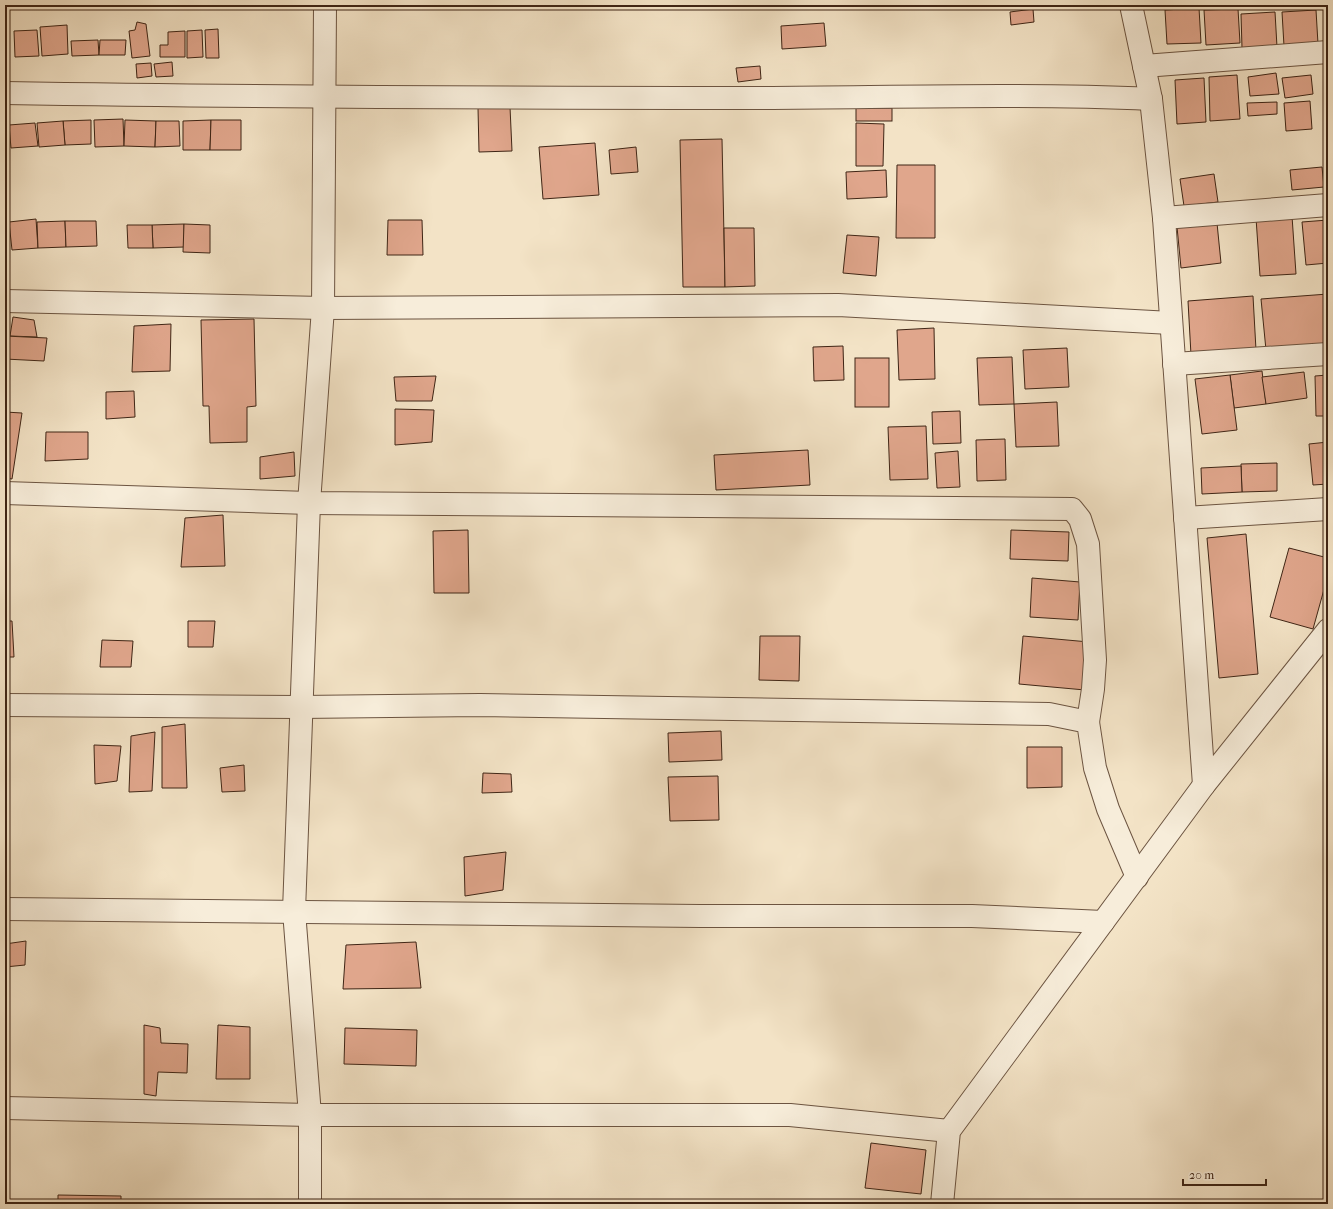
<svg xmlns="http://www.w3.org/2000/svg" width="1333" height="1209" viewBox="0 0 1333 1209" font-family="'IM FELL French Canon',serif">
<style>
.building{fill:#e0a68c;stroke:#3f2515}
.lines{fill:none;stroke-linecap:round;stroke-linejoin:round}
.street-casing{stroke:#6c5441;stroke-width:24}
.street{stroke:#f7edda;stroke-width:22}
</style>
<rect width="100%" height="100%" fill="#f3e3c6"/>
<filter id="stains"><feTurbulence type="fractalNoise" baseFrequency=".005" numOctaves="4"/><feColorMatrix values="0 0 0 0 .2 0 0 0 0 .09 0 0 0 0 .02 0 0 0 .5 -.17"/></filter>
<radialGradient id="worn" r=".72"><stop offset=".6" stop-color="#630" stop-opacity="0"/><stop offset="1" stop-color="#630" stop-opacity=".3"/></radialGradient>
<g class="building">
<polygon points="1199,8 1201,43 1167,44 1165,10"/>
<polygon points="1033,9 1034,22 1011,25 1010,12"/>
<polygon points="1238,9 1240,43 1206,45 1204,10"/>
<polygon points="1316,10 1318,44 1284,46 1282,12"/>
<polygon points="1275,12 1277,47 1242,48 1241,14"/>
<polygon points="137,22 146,24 150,56 132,58 129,31 135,30"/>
<polygon points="824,23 826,46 782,49 781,26"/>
<polygon points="67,25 68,54 42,56 40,27"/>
<polygon points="218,29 219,58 206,58 205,30"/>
<polygon points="37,30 39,56 15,57 14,31"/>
<polygon points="202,30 203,57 187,58 187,31"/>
<polygon points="185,31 185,57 160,57 160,45 168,45 168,32"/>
<polygon points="98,40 99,55 72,56 71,41"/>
<polygon points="100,40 126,40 125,55 99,55"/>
<polygon points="172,62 173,76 156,77 154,64"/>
<polygon points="151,63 152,76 137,78 136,64"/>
<polygon points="760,66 761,79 738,82 736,68"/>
<polygon points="1276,73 1279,94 1250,96 1248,77"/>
<polygon points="1237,75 1240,119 1210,121 1209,77"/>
<polygon points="1311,75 1313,94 1285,98 1282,78"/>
<polygon points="1204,78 1206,122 1177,124 1175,80"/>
<polygon points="1310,101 1312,129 1286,131 1284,103"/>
<polygon points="1277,102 1277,114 1248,116 1247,103"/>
<polygon points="510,107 512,151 479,152 478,108"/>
<rect x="856" y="108" width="36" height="13"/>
<polygon points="123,119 124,146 95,147 94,120"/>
<polygon points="91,120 91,144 65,145 63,121"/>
<polygon points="125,120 156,121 155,147 124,146"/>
<polygon points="211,120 210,150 183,150 183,121"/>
<polygon points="211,120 241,120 241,150 210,150"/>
<polygon points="63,121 65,145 39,147 37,123"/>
<polygon points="156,121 179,121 180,146 155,147"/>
<polygon points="35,123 38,146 11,148 9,125"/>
<polygon points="856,123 884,124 883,166 856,166"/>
<polygon points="722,139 725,287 683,287 680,140"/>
<polygon points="595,143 599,195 543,199 539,147"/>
<polygon points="636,147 638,172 611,174 609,150"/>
<polygon points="897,165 935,165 935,238 896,238"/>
<polygon points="1322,167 1324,187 1292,190 1290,170"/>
<polygon points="886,170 887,197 847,199 846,172"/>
<polygon points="1214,174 1218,202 1184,206 1180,179"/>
<polygon points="1292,216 1296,274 1260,276 1256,218"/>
<polygon points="36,219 38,248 12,250 9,222"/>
<polygon points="388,220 422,220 423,255 387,255"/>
<polygon points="1328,220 1328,263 1306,265 1302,222"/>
<polygon points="65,221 66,247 38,248 37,222"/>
<polygon points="65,221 96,221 97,246 66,247"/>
<polygon points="1217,223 1221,263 1181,268 1177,227"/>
<polygon points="184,224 184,247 153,248 152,225"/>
<polygon points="184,224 210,225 210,253 183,252"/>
<polygon points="127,225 152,225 153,248 128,248"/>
<polygon points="724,228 754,228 755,286 725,287"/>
<polygon points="847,235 879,237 876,276 843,273"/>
<polygon points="1328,294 1328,345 1266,350 1261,299"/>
<polygon points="1253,296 1256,350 1191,355 1188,301"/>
<polygon points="13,317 34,320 37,337 10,336"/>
<polygon points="254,319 256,406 247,407 247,442 210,443 209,406 203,406 201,320"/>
<polygon points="171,324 170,371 132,372 134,326"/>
<polygon points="934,328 935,379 899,380 897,330"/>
<polygon points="5,336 47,338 44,361 5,359"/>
<polygon points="843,346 844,380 814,381 813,347"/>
<polygon points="1067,348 1069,387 1025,389 1023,350"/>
<polygon points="1012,357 1014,404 979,405 977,358"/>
<rect x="855" y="358" width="34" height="49"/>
<polygon points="1262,371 1266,404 1234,408 1230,375"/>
<polygon points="1304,372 1307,398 1266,404 1262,377"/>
<polygon points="1230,375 1237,430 1202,434 1195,379"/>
<polygon points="1328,375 1328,416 1316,416 1315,376"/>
<polygon points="436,376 432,401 396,401 394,377"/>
<polygon points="134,391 135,417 106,419 106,392"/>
<polygon points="1057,402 1059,446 1016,447 1014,404"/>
<polygon points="395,409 434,410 432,442 395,445"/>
<polygon points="960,411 961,443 933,444 932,412"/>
<polygon points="5,412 22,413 12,479 5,478"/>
<polygon points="926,426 928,479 890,480 888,427"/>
<polygon points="46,432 88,432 88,459 45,461"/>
<polygon points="1005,439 1006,480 977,481 976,440"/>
<polygon points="1328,442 1328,484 1313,485 1309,444"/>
<polygon points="808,450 810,485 716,490 714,455"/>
<polygon points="958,451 960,487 937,488 935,453"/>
<polygon points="294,452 295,476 260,479 260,457"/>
<polygon points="1277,463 1277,491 1242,492 1241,464"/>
<polygon points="1241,466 1242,492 1202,494 1201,468"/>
<polygon points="223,515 225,566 181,567 185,518"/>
<polygon points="468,530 469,593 434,593 433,531"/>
<polygon points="1011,530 1069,532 1068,561 1010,559"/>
<polygon points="1246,534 1258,674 1219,678 1207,538"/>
<polygon points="1289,548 1328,558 1328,575 1313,629 1270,617"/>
<polygon points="1032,578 1080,582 1078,620 1030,617"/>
<polygon points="5,621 12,621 14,657 5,657"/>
<polygon points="188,621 215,621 213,647 188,647"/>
<polygon points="760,636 800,636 799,681 759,680"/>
<polygon points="1023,636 1089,642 1085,690 1019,684"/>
<polygon points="102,640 133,641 131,667 100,667"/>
<polygon points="185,724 187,788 162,788 162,727"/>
<polygon points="721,731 722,760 669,762 668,733"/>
<polygon points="155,732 152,791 129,792 131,736"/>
<polygon points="94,745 121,746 117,781 95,784"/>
<polygon points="1027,747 1062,747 1062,787 1027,788"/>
<polygon points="244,765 245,791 222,792 220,768"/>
<polygon points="483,773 511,774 512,792 482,793"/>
<polygon points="718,776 719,820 670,821 668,777"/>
<polygon points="506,852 503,890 465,896 464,857"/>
<polygon points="26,941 25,965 5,967 5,944"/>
<polygon points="416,942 421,988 343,989 346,945"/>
<polygon points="144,1025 160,1028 161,1043 188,1044 187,1073 158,1072 156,1096 144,1094"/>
<polygon points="218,1025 250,1027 250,1079 216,1079"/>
<polygon points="345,1028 417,1030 416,1066 344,1064"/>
<polygon points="871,1143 926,1150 921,1194 865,1188"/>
<polygon points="58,1195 121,1196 121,1204 58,1204"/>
</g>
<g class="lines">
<defs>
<g id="street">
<polyline points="1131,5 1151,99 1164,218 1204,785"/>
<polyline points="1144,66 1328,52"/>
<path d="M5,93C251,97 496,98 742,98C878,98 1015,93 1151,99"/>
<polyline points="1164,218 1328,205"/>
<polyline points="5,301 323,308 838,305 1171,323"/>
<polyline points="1174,364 1328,354"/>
<polyline points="5,493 309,503 1072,509 1080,519 1088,544 1095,660 1093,689 1088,722"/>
<polyline points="1185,518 1328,509"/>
<polyline points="5,705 300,707 480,705 1049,714 1088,722 1095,768 1108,809 1137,877"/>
<polyline points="5,909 700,916 972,916 1103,922"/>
<polyline points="5,1108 310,1115 790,1115 949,1131"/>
<polyline points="310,1204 310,1115 294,911 309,503 323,308 325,5"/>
<polyline points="942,1204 949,1131 1204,785 1328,630"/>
</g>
</defs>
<use href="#street" class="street-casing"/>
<use href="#street" class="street"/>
</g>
<rect width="1333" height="1209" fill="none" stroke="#f3e3c6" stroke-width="20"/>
<rect x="6" y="6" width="1321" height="1197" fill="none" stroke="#3f2515" stroke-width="2"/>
<rect x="10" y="10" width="1313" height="1189" fill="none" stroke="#3f2515"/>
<path d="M1183 1179v6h83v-6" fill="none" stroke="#3f2515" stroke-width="2"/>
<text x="1189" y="1179" font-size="12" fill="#3f2515" stroke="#f7edda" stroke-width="3" paint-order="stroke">20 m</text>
<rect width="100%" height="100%" filter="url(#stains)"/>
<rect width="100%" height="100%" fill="url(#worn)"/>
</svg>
